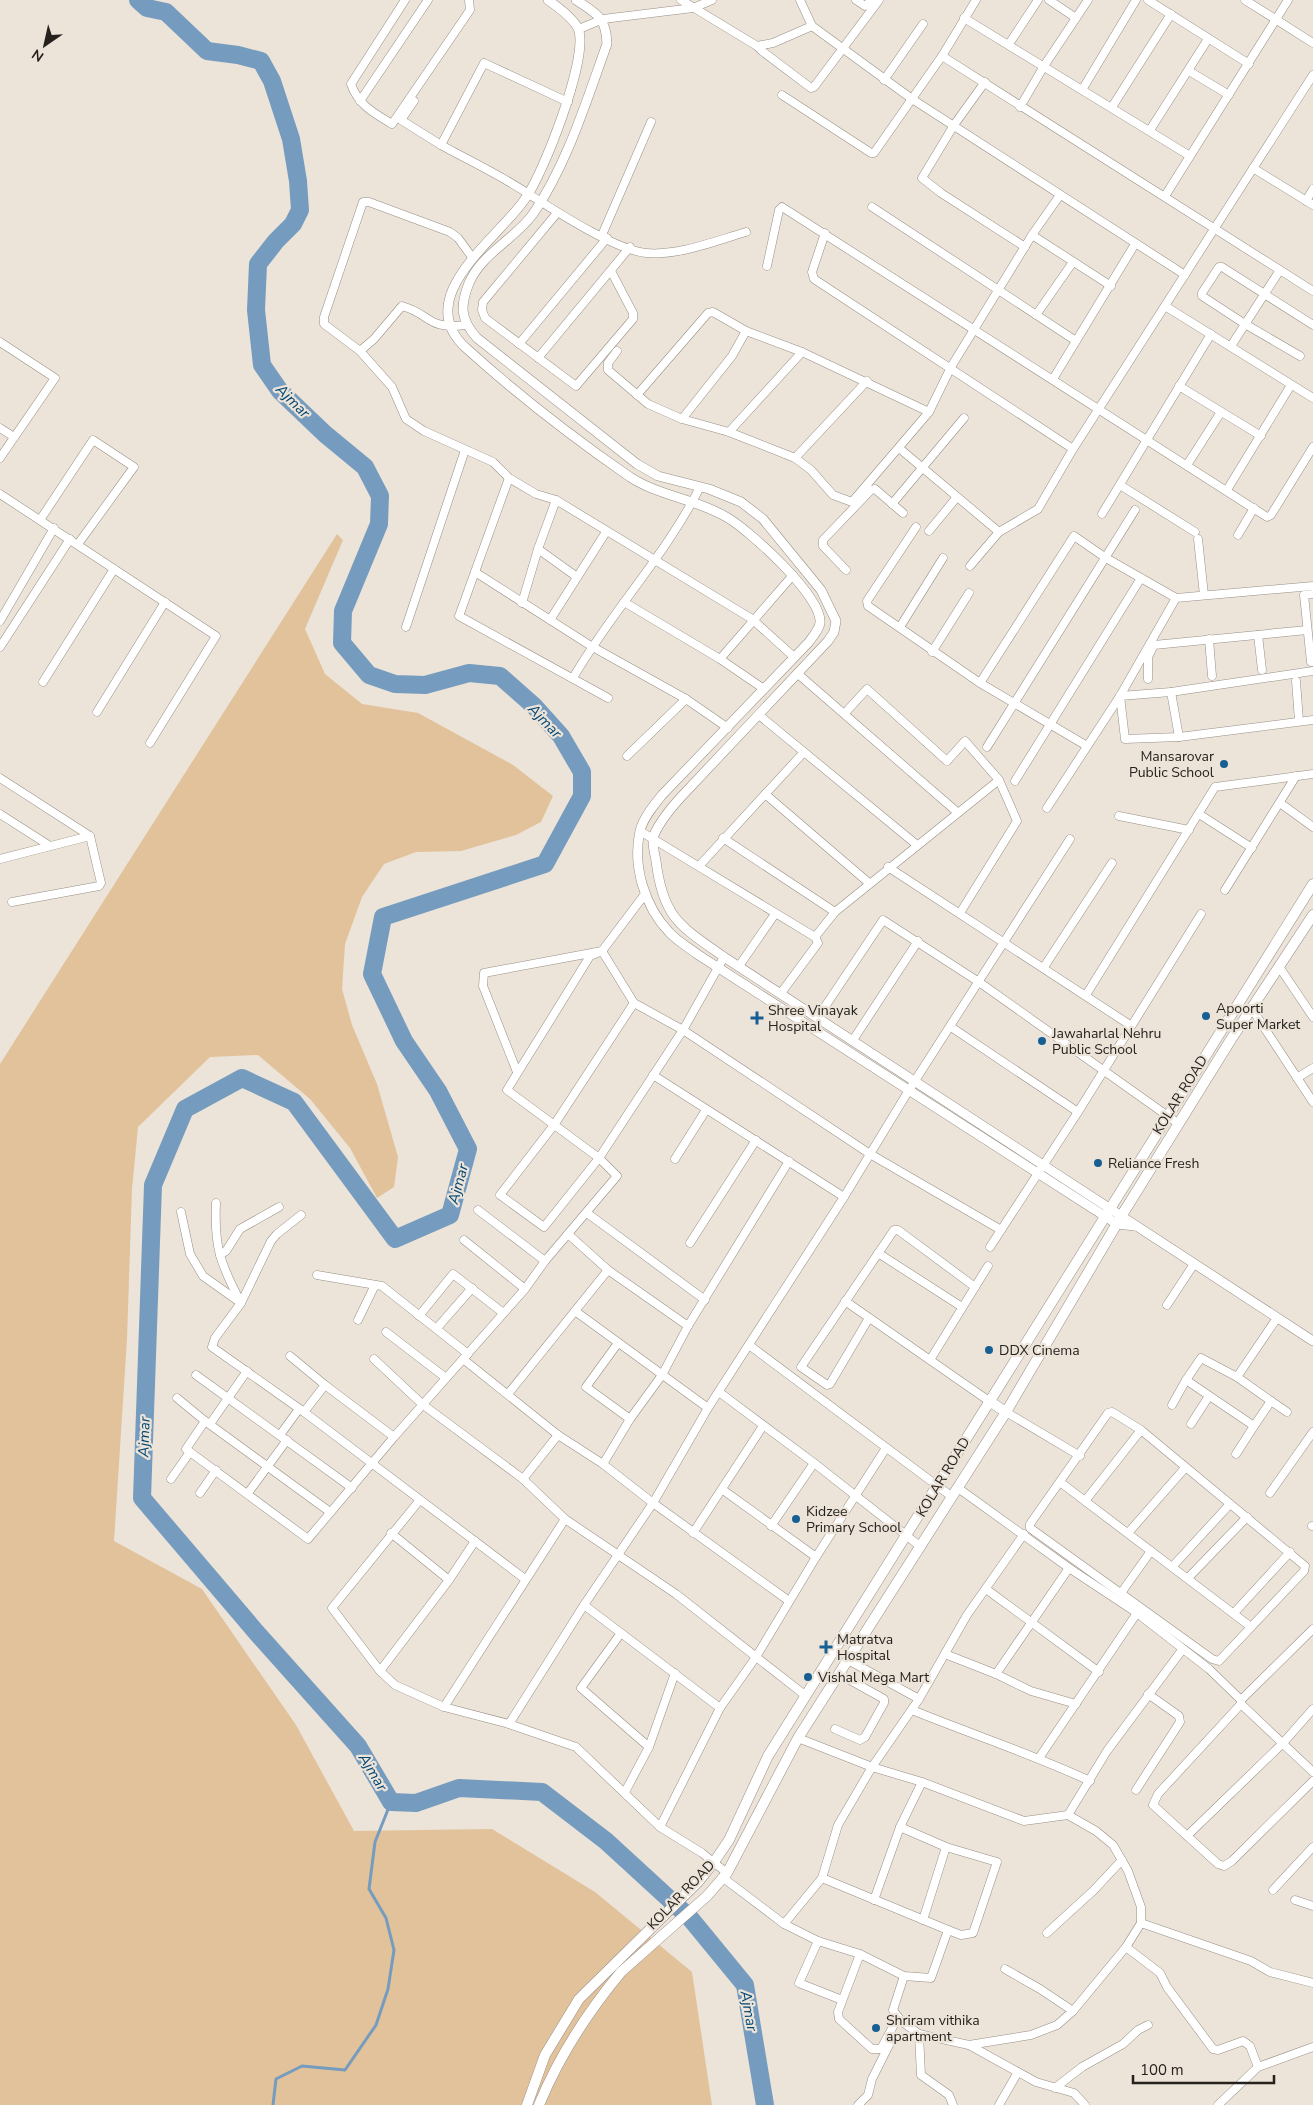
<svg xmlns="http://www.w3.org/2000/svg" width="1313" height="2105" viewBox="0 0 1313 2105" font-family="'Nunito Sans',sans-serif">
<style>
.green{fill:#e2c29a}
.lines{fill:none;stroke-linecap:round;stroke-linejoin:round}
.stream{stroke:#759cbf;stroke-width:3}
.river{stroke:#759cbf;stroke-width:18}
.minor-casing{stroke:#978f85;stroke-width:9}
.tertiary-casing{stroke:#978f85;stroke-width:10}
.secondary-casing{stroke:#978f85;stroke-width:11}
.minor{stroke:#fff;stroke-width:8}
.tertiary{stroke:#fff;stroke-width:9}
.secondary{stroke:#fff;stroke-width:10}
.poi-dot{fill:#175f93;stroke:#ece3d9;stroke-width:2}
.labels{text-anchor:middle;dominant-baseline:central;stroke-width:4.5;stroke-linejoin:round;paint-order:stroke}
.poi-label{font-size:14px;fill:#25221e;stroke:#ece3d9;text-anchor:start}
.street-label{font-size:14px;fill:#25221e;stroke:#ece3d9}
.water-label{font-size:15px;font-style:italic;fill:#004673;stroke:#ece3d9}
</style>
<rect width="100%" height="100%" fill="#ece3d9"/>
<polygon class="green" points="337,534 343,540 305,629 325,674 362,704 418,713 513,765 553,796 541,822 516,835 461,851 416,852 384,864 362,897 345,944 342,989 352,1025 377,1084 398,1157 394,1187 377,1198 350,1148 310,1099 258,1055 210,1057 138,1127 132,1189 127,1339 114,1541 202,1589 296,1725 354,1831 492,1829 595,1892 692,1972 712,2105 0,2105 0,1064"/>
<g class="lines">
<polyline class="stream" points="273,2105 276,2079 302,2066 345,2070 376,2025 388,1989 394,1950 386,1918 369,1889 375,1842 391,1802"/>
<polyline class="river" points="138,0 147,8 166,12 207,51 238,55 261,61 272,81 291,139 298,181 300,210 293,224 276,241 258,264 256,310 262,365 280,391 325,434 365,467 380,496 379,524 343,611 342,643 369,675 395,684 425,685 469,673 500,676 534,706 561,736 582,772 582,796 545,864 383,917 372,974 404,1041 438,1091 468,1149 450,1215 395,1239 294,1102 242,1078 185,1109 153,1185 142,1498 256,1632 358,1746 391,1802 416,1803 459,1788 542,1792 606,1841 690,1918 745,1985 765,2105"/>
<defs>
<g id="minor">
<path d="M405,0L351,84C358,105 374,113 392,124L470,10L469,0"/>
<polyline points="681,0 757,46 773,43 812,26 912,99 1185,275"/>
<polyline points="800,0 812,26"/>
<polyline points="856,0 865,6 872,0"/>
<polyline points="1049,0 1076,18"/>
<polyline points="1148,0 1249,64"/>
<polyline points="1245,0 1313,43"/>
<polyline points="964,18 1190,156"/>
<polyline points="579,29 603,19 693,8 712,0"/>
<polyline points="1009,44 1038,0"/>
<polyline points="757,46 762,51 811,88 814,87 879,0"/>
<polyline points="942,56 1313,291"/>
<polyline points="1189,71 1229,95"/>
<polyline points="884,80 923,24"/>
<polyline points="985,82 954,125 922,178 941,193 1025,247"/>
<polyline points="1082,90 1136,0"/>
<polyline points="782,95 871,153 874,153 942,56 976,0"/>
<polyline points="360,101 428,0"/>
<polyline points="414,101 401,120 441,145"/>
<path d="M568,102L484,63L441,145C470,161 500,175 527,193C554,210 615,250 646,253C678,256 715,241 746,232"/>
<polyline points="1020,107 1044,66 1088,0"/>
<polyline points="1112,107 1171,14"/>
<polyline points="1150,130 1208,39"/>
<polyline points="1253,168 1313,205"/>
<polyline points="1165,196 1288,0"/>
<polyline points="1306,201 1313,189"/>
<polyline points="872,207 1076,341"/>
<polyline points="557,213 483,302 482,310 485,318 576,386 633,319 633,313 611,271"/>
<polyline points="825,233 812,272 814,279 1073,449"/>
<polyline points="602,235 651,122"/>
<polyline points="1032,235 1111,286"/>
<polyline points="472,257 458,238 450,232 369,202 363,202 324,317 324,324 360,351 392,387 406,419 424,431 493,462 509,478 536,494 556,500 752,619 794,657"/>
<polyline points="767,266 779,210 782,207 1267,517 1271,515 1313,447"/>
<polyline points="1165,306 1313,398"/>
<polyline points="1036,315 1073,262"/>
<polyline points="0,342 55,378 0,458"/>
<polyline points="519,344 607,238"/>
<polyline points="1231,346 1280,270"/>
<path d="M360,351L374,339L402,306C431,314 427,330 465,325"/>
<polyline points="617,351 608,363 608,370 648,404 682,419 729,432 795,458 811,470 833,495 852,502 929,412 951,367 1032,235 1060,195"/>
<polyline points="1300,356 1245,324 1202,296 1202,293 1219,267 1222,267 1313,325"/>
<polyline points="538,358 630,247"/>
<polyline points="1053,379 1135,244"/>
<polyline points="1179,386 1261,436"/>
<polyline points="637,395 708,313 713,312 746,331"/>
<polyline points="682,419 732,356 746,331 802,352 929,412"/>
<polyline points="0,428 14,437"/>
<polyline points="729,432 802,352"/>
<polyline points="899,448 999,532"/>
<polyline points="795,458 867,381"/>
<polyline points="1187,465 1221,412"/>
<polyline points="509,478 459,616 608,698"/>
<polyline points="1120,485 1195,532"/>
<polyline points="1227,490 1291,385"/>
<polyline points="0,494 216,636 150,743"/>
<polyline points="892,504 964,418"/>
<polyline points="1102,514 1211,334"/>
<polyline points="40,520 93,440 134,467 78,544"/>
<polyline points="916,527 867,601 868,606 980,683 1087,746"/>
<polyline points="929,531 957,497"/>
<polyline points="1238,535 1254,508"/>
<polyline points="1198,539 1204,595"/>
<polyline points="538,549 577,577"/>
<polyline points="970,566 999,532 1038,509 1073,449 1313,75"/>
<polyline points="846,570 823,546 823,540 871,490 875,489 903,513"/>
<polyline points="475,572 591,646 686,699 728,728"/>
<polyline points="1313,594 1304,595 1311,662 1313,662"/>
<polyline points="624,602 720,659 764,689"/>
<polyline points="522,603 538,549 556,500"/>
<polyline points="550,620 606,532"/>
<polyline points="0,621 54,528"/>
<polyline points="406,627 465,450"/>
<polyline points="900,627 943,558"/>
<polyline points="1258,635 1262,670"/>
<polyline points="1209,639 1212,676"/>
<polyline points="0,647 70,539"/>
<polyline points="932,652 969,593"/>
<polyline points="720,659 793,575"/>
<polyline points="1313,671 1171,692 1120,696 1125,739 1179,737 1313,720"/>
<polyline points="798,674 957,812"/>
<path d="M573,678C611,612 666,555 700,487"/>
<polyline points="1148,679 1148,657 1154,645 1307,630"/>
<polyline points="1296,681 1299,721"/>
<polyline points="43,682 114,569"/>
<polyline points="980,683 1074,536 1106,558 1176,598 1313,586"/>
<polyline points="1171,692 1179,737"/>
<polyline points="97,712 165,602"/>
<polyline points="845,713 867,689 947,761 965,741 999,780 1017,821 960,913"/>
<polyline points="759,715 917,845"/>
<polyline points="987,747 1135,510"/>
<polyline points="627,756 686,699"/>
<polyline points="0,778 90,836 101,883 99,886 12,902"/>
<polyline points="1015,781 1141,578"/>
<polyline points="765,794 869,883"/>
<polyline points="1280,803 1313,827"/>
<polyline points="1047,808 1120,696 1176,598"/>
<polyline points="0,814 50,846"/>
<polyline points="1199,814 1252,848"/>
<polyline points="1119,816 1189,830"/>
<polyline points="640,831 815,937 818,943 781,993"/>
<polyline points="723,838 835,912"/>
<polyline points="0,859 90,836"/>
<polyline points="700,865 804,752"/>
<polyline points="888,867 1130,1025"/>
<polyline points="1225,890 1296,776"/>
<polyline points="815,937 835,912 999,780"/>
<polyline points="739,966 775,914"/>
<polyline points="1044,967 1112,863"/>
<polyline points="1280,968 1313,1017"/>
<polyline points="1086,995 1215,787 1313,774"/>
<polyline points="634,1003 554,1125 500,1195 544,1227 599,1158 683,1030 724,957"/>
<polyline points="1252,1009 1313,1102"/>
<polyline points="818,1017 883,920 979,982 1179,1124"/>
<polyline points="951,1027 1078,1112"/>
<polyline points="853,1040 918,941"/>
<polyline points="517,1072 483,986 484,973 602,951 645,894"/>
<polyline points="653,1075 844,1197"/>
<polyline points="1297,1078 1313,1068"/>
<polyline points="675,1159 706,1110"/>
<path d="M216,1203C214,1246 220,1263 240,1301"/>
<polyline points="478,1210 545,1261"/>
<polyline points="181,1212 190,1254 203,1276 241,1303 215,1338 212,1347 304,1412 525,1579"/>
<polyline points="587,1213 705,1300"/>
<polyline points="568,1234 608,1270 688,1326"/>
<polyline points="464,1240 525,1289"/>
<polyline points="690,1243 756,1140"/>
<polyline points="990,1247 1078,1112 1201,914"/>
<polyline points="878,1253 962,1307"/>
<polyline points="220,1255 226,1251 240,1229 279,1207"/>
<polyline points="317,1275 382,1286 468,1354"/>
<polyline points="845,1301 989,1401"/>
<polyline points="241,1303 271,1241 277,1234 301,1215"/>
<polyline points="1167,1305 1194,1264"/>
<polyline points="575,1311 708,1408"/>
<polyline points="419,1316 453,1274 502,1312"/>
<polyline points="869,1318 830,1384 827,1385 801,1367 894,1230 898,1230 975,1287"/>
<polyline points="358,1320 375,1285"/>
<polyline points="437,1328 472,1288"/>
<polyline points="386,1332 446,1378"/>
<polyline points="618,1343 586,1387 630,1419"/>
<polyline points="749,1345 951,1496"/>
<polyline points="290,1356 325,1385"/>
<polyline points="374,1359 422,1404 523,1479 565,1519 676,1594 806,1696"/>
<polyline points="463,1359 558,1435 603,1464 653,1503 789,1601"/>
<polyline points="930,1360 988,1266"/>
<polyline points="196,1375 352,1488"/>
<polyline points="1237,1377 1277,1318"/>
<polyline points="1186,1380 1201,1358 1237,1377 1271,1401 1254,1426"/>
<polyline points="719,1392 814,1463 921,1547"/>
<polyline points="508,1394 608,1270"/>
<polyline points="177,1398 205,1421 186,1449 190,1452"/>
<polyline points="1271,1401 1287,1412"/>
<polyline points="1172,1405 1186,1380 1254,1426 1236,1454"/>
<polyline points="304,1412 325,1385 394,1437"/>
<polyline points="1006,1412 1080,1456"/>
<polygon points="1112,1412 1141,1430 1305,1566 1304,1571 1219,1661 1212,1659 1030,1528 1030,1524 1108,1413"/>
<polyline points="205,1421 330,1512"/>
<polyline points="210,1424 247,1371"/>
<polyline points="1191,1424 1209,1396"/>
<polyline points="280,1435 299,1409"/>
<polyline points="603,1464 630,1419 662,1375 688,1326 789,1161"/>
<polyline points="171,1479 190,1452 308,1539 394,1437 525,1289 545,1261 617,1176 599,1158 507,1090 590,956 602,951 634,1003 683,1030 870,1154 1001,1230"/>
<polyline points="523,1479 558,1435"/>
<polyline points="1060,1482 1251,1627"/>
<polyline points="958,1488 1069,1568 1137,1613 1209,1669 1241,1700 1241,1704 1313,1772"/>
<polyline points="723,1490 816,1557"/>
<polyline points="200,1493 216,1470"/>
<polyline points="248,1493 287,1440"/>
<polyline points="1270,1493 1313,1432"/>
<polyline points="419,1501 332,1608 380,1671 395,1685 444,1707 509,1724 576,1747 660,1827 702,1853 727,1873"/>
<polyline points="1085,1501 1141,1430"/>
<polyline points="771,1526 814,1463"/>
<polyline points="1312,1526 1313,1526"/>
<polyline points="391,1533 449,1580"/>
<polyline points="693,1533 763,1426"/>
<polyline points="1128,1533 1185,1468"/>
<polyline points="1172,1567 1230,1504"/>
<polyline points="1188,1578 1247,1517"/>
<polyline points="986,1589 1099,1672"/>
<polyline points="1121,1593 1151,1551"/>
<polyline points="584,1605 720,1708"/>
<polyline points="1234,1613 1290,1552"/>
<polyline points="621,1633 581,1688 649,1747"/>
<polyline points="945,1654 996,1674 1031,1691 1076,1704"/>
<polyline points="848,1660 919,1699"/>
<polyline points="380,1671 449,1580 475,1541"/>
<polyline points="996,1674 1069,1568"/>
<polyline points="1241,1700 1313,1629"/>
<polyline points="1241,1704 1158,1794 1153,1805 1218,1864 1224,1866 1232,1861 1313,1781"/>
<polyline points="444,1707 565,1519"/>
<path d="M912,1710C971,1734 1032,1754 1090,1781"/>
<polyline points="509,1724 584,1605 653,1503 708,1408 844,1197 909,1090 1070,839"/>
<polyline points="835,1729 860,1740 865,1737 884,1703 884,1699 839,1674"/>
<polyline points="798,1738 872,1767 922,1782 1024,1821 1068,1815 1096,1831 1113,1845 1128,1871 1141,1907 1141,1923 1251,1961 1270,1972 1313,1983"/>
<polyline points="1039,1758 1137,1613"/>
<polyline points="1136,1790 1180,1722 1179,1716 1148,1694"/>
<polyline points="625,1792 649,1747 675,1673"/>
<polyline points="1068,1815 1107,1751 1182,1650"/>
<polyline points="660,1827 720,1708 756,1657 816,1557 886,1448"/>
<polyline points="1187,1836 1283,1743 1313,1709"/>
<polyline points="722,1877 784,1924 818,1941 860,1954 904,1976 931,1978 948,1930"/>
<polyline points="822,1878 948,1930 961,1935 973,1933 997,1862 946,1847 900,1827"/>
<polyline points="1273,1890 1313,1847"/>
<polyline points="874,1900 900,1827 922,1782"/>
<polyline points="1295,1900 1313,1906"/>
<polyline points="923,1920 946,1847"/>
<polyline points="1141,1923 1126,1947 1160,1973 1167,1987 1213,2049 1218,2050 1243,2041 1250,2046 1258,2067 1313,2047"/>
<polyline points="784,1924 822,1878 838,1825 872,1767 919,1699 967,1615 1024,1534"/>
<polyline points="1047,1933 1094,1890 1122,1860"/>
<polyline points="818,1941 799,1983 842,2000"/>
<polyline points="860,1954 838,2012 839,2019 872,2049 881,2049 898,2017"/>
<polyline points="1005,1969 1040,1989 1073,2011"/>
<polyline points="904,1976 893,2010 901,2021 919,2034 969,2045 1031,2035 1057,2025 1073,2011 1126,1947"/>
<polyline points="919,2034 921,2075 949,2095 953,2105"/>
<polyline points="969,2045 1036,2082 1074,2093 1085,2105"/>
<polyline points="1055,2088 1082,2067 1123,2044 1138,2030 1148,2025"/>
<polyline points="858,2105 868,2095 872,2079 892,2039"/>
<polyline points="999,2105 1018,2072"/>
<polyline points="1218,2105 1258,2067"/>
</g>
<g id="tertiary">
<path d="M548,0C558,7 576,20 579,31C587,61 544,173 525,199C498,239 410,297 466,348C518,395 572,437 630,477C661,497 697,499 728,518C750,531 823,597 820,623C819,630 813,636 809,642L662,795C654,805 643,818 640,831C632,866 645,907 669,932C677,941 688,947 697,954L1117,1224L1135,1226"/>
<path d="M576,0C597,14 606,17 607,44C587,99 567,165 533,214C515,239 482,253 469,283C460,306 460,319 477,338L637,464L658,476L709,489L741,502L763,519L821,590L836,621L834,632L828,641L681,797C671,808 660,821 654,835C651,842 655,854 656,861C663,918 680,926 724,957L1313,1341"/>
</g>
<g id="secondary">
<polyline points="989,1401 1006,1412"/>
<polyline points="527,2105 545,2055 579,1999 698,1882 714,1862 729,1840 768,1756 1313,884"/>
<path d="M539,2105C559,2056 587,2013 621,1972L707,1896L727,1873L798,1738L1006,1412L1122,1215L1230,1041L1313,915"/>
</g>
</defs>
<use href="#minor" class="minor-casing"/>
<use href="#tertiary" class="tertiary-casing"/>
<use href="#secondary" class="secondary-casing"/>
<use href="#minor" class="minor"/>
<use href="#tertiary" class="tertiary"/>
<use href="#secondary" class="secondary"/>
</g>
<g class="poi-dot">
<circle cx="1224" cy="764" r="5"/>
<circle cx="1206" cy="1016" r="5"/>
<path d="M754.5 1010.5h5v5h5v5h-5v5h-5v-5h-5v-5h5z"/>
<circle cx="1042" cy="1041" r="5"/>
<circle cx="1098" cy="1163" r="5"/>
<circle cx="989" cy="1350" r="5"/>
<circle cx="796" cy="1519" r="5"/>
<path d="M823.5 1639.5h5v5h5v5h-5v5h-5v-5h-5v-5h5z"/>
<circle cx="808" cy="1677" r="5"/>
<circle cx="876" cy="2028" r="5"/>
</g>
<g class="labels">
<g class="poi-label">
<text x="1214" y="756" text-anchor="end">Mansarovar<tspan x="1214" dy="16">Public School</tspan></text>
<text x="1216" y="1008">Apoorti<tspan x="1216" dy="16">Super Market</tspan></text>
<text x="768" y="1010">Shree Vinayak<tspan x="768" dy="16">Hospital</tspan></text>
<text x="1052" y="1033">Jawaharlal Nehru<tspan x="1052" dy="16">Public School</tspan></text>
<text x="1108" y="1163">Reliance Fresh</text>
<text x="999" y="1350">DDX Cinema</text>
<text x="806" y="1511">Kidzee<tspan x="806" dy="16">Primary School</tspan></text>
<text x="837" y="1639">Matratva<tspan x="837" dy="16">Hospital</tspan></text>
<text x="818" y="1677">Vishal Mega Mart</text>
<text x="886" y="2020">Shriram vithika<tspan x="886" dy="16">apartment</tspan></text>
</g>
<g class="street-label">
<text transform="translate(1180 1095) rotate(-58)">KOLAR ROAD</text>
<text transform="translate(943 1477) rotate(-59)">KOLAR ROAD</text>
<text transform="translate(681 1895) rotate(-46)">KOLAR ROAD</text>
</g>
<g class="water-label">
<text transform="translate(293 401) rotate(45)">Ajmar</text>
<text transform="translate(545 721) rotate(46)">Ajmar</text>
<text transform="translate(458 1184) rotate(-75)">Ajmar</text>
<text transform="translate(144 1437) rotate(-88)">Ajmar</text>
<text transform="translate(373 1772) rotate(59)">Ajmar</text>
<text transform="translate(749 2011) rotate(80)">Ajmar</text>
</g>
</g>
<g transform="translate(45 45) rotate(214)" stroke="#ece3d9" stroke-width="4" paint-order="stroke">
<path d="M0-4L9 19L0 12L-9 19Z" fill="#25221e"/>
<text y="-8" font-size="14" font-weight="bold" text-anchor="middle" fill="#25221e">N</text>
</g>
<path d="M1133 2075v8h141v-8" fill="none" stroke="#25221e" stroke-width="2.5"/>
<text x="1140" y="2075" font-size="15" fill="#25221e" stroke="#ece3d9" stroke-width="4" paint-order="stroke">100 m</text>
</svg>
